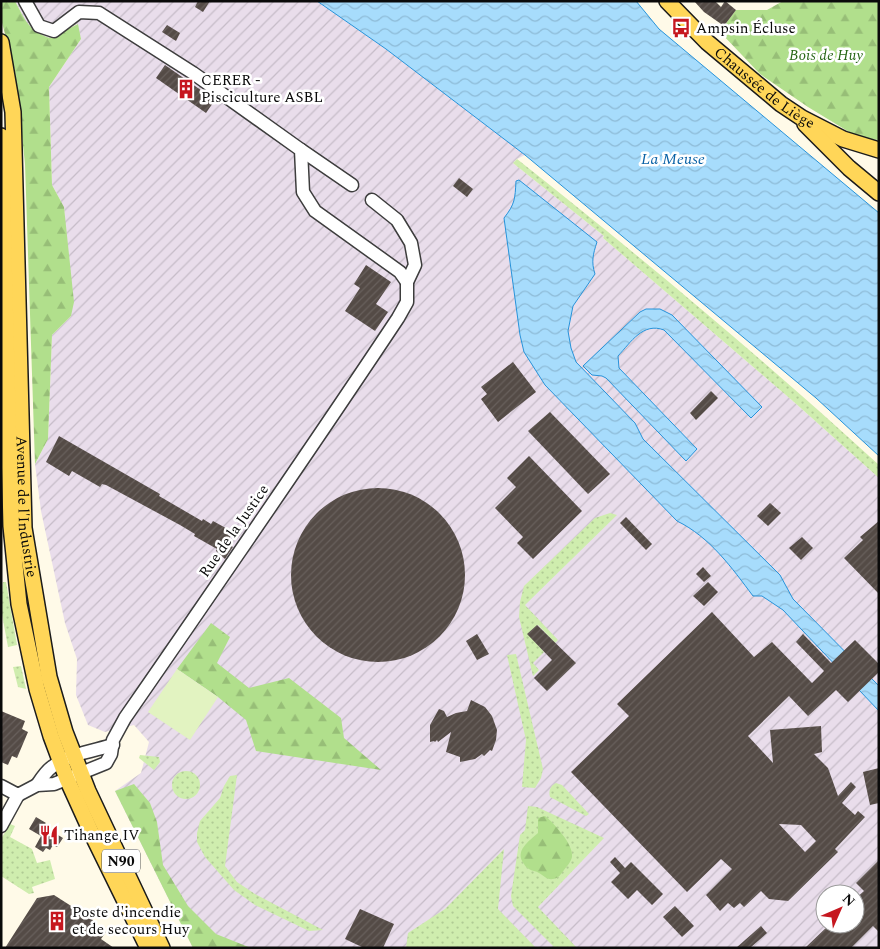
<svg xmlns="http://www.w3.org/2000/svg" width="880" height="949" viewBox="0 0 880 949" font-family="Spectral,serif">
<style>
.industrial{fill:url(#industrial-furrows);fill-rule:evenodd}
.grass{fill:url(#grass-dots)}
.forest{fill:url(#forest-firs)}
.pitch{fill:#e2f3c1}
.water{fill:url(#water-waves);stroke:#2793da}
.building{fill:url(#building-hatch);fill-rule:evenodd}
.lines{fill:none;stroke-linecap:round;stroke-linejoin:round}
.minor-casing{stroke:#3d3d3d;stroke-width:15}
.major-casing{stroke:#1b1b1b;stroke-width:18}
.minor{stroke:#fff;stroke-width:12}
.major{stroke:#ffd658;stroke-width:15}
.labels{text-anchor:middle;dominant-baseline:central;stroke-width:5;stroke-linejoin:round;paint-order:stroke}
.shield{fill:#fff;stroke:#545454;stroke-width:1}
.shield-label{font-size:14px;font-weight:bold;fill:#0a0a0a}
.poi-label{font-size:15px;fill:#0a0a0a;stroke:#fff;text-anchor:start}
.park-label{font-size:15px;font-style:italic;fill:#276716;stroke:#fff}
.street-label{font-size:15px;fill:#0a0a0a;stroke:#fff}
.water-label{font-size:16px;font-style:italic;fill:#0a62a6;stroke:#fff}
</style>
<defs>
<pattern id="industrial-furrows" width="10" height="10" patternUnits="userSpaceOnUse" patternTransform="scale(1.25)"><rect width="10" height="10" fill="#e9ddeb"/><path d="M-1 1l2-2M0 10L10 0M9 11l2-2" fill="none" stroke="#c6bcc8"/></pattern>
<pattern id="grass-dots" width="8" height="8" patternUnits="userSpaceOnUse" patternTransform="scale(1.25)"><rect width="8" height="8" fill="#cfedae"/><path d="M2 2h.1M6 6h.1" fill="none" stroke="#b0ca94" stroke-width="1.8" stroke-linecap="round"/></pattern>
<pattern id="forest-firs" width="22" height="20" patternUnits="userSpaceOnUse" patternTransform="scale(1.25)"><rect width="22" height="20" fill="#b1df8c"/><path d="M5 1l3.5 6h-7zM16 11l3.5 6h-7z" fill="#97be77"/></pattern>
<pattern id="water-waves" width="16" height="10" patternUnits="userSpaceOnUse" patternTransform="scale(1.25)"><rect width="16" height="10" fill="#a7dcfc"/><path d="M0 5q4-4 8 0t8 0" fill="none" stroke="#8ebbd7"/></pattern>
<pattern id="building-hatch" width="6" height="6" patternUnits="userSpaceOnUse" patternTransform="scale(1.25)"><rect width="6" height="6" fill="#544b46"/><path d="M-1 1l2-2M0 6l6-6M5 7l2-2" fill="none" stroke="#68605c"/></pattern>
</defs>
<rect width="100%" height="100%" fill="#fffae8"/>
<path class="industrial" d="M15,1H317L386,49L525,155L517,159L513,163L604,236L603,238L794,402L879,478V948H193L115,791L141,773L149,742L134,725L105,732L88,725L76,695L77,659L65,623L41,511L35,464L48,439L52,335L71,316L64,207L52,185L49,87L81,39L77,24L50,38L37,34L26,22ZM825,894H855V924H825Z"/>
<g class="grass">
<path d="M517,159C641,257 762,358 879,465V478L794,402L603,238L604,236L513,163Z"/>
<polygon points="610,513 617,515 525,605 558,640 555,643 538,625 528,634 544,652 533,663 539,670 533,676 519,617 520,602 524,586 595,518"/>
<polygon points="3,582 6,582 17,645 8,647 1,609"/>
<polygon points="516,654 543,769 541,778 535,788 522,787 526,740 507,655"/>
<polygon points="21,666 26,689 18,687 13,667"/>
<polygon points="140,755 159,757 160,762 154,770 139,758"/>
<circle cx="186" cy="785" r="14"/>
<polygon points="237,775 225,866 237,882 255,894 323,930 309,931 255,905 234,890 205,857 197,842 197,833 200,821 220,798 224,786 230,776"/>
<path d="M556,783L562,785L589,814L586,816L550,797C548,791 551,785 556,783Z"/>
<polygon points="528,806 537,807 604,838 538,907 577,948 555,948 513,906 511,896 520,835 525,830"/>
<polygon points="10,824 15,826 10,837 32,849 37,863 50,860 55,879 32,887 34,893 29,894 1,876 1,839"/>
<polygon points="504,849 498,909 536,948 406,948 408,933 445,909"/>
</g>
<g class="forest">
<path d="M1,1H15C25,20 29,31 50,38L78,24L81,39L49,87L52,185L64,207L74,302L71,316L52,335L48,439L35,464L25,164L15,71L1,19Z"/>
<polygon points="783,1 879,1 879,140 859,138 808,107 760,74 721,33 724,26 736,10 767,10"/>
<polygon points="211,623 230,637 217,663 249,688 289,678 341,718 344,738 381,770 256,751 246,720 218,697 177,669"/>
<polygon points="134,784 150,803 157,822 163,865 188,906 216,934 251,948 193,948 115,791"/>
<path d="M545,816C554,823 574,845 572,857C571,862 567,866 564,870C561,874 559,878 553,879C547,880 544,876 539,873C536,871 532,871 529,869C527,868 525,866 524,864C514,851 529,841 538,833V818Z"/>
</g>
<polygon class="pitch" points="177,669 218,697 190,740 148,712"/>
<g class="water">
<polygon points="317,1 636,1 659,29 879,213 879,456 816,398 525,155 386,49"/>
<path d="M519,180L597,242C593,254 591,262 595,274L573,306L568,331L571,348L576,362L635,423L643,439L780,575L793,599L879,686V711L783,610L762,596H753C732,568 710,537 677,521L545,385L524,352L520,335L504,218C515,204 515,199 516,181Z"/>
<path d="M646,309H660L672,315L762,407L751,418L664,330C643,322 631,342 618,356L619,368L697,449L686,461L606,378L602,376L592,375L583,366L640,312Z"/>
</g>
<g class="building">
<polygon points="198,1 210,1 203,12 195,7"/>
<polygon points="694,1 715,1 721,7 725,1 736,10 724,26 704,12"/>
<polygon points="167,25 180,33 176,41 162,32"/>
<polygon points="165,65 215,100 206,113 156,78"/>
<polygon points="459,178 473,189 467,197 453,186"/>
<polygon points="366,265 391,282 376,304 388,312 375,331 345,311 360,288 354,284"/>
<polygon points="513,362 536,392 498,422 481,399 487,394 481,387"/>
<polygon points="711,391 718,398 696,420 690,413"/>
<polygon points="550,412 610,474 588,494 528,431"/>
<polygon points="59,436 160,494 159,496 202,521 203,519 211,524 213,521 233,532 227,543 233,547 225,559 216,551 217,549 194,536 195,534 180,525 106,485 102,484 100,487 72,471 69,476 46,462"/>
<polygon points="529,456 582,511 533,559 517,543 523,537 495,508 516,487 507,478"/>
<circle cx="378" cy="575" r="87"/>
<polygon points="770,503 781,513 768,526 757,516"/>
<polygon points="626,517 652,544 646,550 620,523"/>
<polygon points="879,521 879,594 844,558 863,540 860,537"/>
<polygon points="802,537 813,548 801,560 789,548"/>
<polygon points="703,567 711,576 704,582 696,574"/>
<polygon points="708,582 718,592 704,606 693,596"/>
<path d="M712,612L754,657L772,642L812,683L824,671L796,642L803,634L831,663L855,640L879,664V672L848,702L836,690L808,716L789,696L748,736L773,763L770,730L821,726L822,752L814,754L828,768L838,796L851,782L856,787L842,803L855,815L858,811L865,817L835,849L838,852L788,901L769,899L761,891L744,907L740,903L734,908L728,903L720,911L706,895L732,869L721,859L687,892L571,772L629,716L617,704ZM779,824L801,825L816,841L805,852Z"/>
<polygon points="537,625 576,663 547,691 534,678 552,660 527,634"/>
<polygon points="477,634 489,654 477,660 466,641"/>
<polygon points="471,700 485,707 492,716 497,730 496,740 492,751 490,750 484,756 482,754 475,759 460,762 460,757 446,752 451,732 438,742 437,740 435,742 434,741 430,742 430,725 439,709 444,711 447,717 456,713 467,711"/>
<polygon points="1,711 25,721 22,729 28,732 17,758 12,756 8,765 1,762"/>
<polygon points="879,768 879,803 870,805 863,772"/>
<polygon points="36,817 46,823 43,826 63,838 57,847 53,845 50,850 46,848 43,852 35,847 41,836 29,829"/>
<polygon points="615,857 625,868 631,862 663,894 652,905 637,890 628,899 611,882 620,873 610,862"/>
<polygon points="879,860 879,932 873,926 851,948 805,948 830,924 855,924 855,899 864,891 856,883"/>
<polygon points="54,895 93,920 92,923 106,932 101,939 114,948 5,948 37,898"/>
<polygon points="675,906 694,926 682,937 663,917"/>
<polygon points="360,909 394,924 383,948 364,948 345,939"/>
<polygon points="761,926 767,933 750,948 736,948"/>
</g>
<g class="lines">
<defs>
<g id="minor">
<polyline points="25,1 39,26 54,31 79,12 99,13 193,73 301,150 303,192 315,211 400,272 407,282"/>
<polyline points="301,150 352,185"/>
<path d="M37,785C41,779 46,771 52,767C69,754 93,751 113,745"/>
<path d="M1,786L18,795L37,785L54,784L106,763L111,754L113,740L125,718C217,585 309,452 398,318L407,302V282L415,265L411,243L397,220L372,200"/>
<polyline points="1,826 18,795"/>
</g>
<g id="major">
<path id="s1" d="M667,1L707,42L781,104L802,118L843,139L879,150"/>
<path id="s2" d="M1,42L13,112L24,528L49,677L65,732L88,791L162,948"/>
<polyline points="805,124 849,168 879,193"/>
<polyline points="1,136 11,526 19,604 37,689 51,736 67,779 92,834 148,948"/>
</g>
</defs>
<use href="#minor" class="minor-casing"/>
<use href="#major" class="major-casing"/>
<use href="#minor" class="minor"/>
<use href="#major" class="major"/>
</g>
<defs>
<symbol id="bus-bare" viewBox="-9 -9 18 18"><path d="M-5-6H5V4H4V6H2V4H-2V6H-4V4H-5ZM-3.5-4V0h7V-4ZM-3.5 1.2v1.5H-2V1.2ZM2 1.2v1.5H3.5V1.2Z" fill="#c6171f" stroke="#fff" stroke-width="2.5" paint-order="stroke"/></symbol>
<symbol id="building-bare" viewBox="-9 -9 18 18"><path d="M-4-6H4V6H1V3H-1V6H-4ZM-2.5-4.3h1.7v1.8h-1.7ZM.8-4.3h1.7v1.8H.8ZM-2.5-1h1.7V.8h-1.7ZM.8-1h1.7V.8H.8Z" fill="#c6171f" stroke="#fff" stroke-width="2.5" paint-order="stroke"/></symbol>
<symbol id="restaurant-bare" viewBox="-9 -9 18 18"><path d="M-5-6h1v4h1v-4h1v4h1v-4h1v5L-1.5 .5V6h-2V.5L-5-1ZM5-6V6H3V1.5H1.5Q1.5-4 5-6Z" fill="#c6171f" stroke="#fff" stroke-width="2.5" paint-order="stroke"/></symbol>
</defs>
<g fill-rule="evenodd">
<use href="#bus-bare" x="667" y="14" width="28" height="28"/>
<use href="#building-bare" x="172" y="75" width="28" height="28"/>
<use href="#restaurant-bare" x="35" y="821" width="28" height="28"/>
<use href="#building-bare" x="43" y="907" width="28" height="28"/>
</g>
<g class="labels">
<rect class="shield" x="102" y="849.5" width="38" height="23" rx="4"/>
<g class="shield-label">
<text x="121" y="861">N90</text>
</g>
<g class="poi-label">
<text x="696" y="28">Ampsin Écluse</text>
<text x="201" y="80">CERER -<tspan x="201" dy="17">Pisciculture ASBL</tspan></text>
<text x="64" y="835">Tihange IV</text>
<text x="72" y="912">Poste d'incendie<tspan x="72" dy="17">et de secours Huy</tspan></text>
</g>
<g class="park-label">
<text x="826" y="55">Bois de Huy</text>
</g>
<g class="street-label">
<text stroke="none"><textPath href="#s1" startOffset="131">Chaussée de Liège</textPath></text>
<text stroke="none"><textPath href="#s2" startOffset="466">Avenue de l'Industrie</textPath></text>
<text transform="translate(234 531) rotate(-55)">Rue de la Justice</text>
</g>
<g class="water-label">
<text x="673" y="159">La Meuse</text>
</g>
</g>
<rect width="880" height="949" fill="none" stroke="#0a0a0a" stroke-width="5"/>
<g transform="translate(840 909) rotate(45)"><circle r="24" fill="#ffffff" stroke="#9d9d9d"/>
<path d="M0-4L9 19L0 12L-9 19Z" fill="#c6171f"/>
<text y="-8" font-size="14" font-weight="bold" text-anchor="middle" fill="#0a0a0a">N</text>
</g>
</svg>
